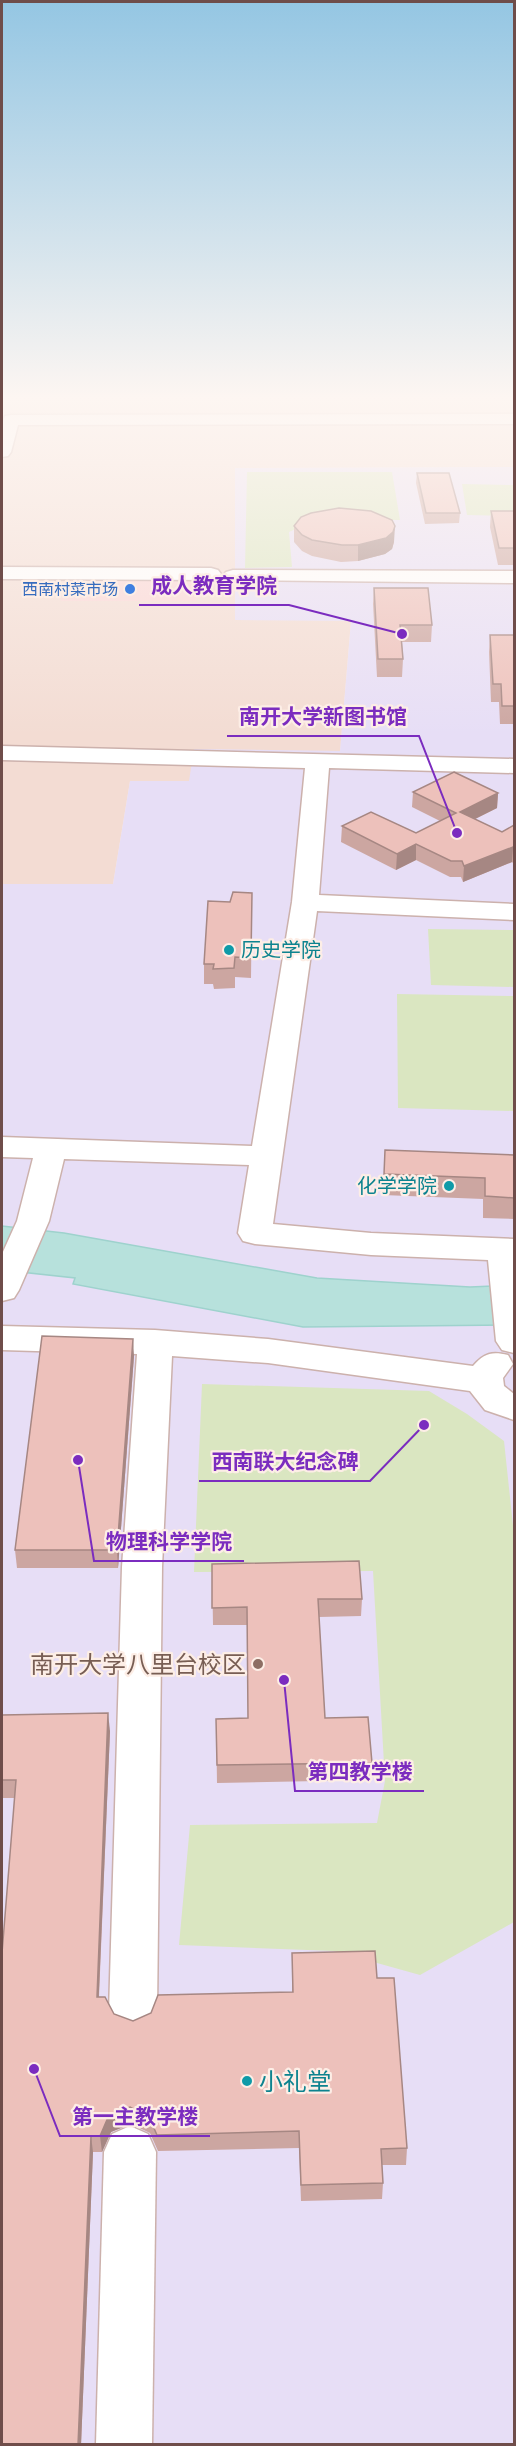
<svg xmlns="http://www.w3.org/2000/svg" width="516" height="2446" viewBox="0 0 516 2446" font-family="Inter,'Noto Sans SC',sans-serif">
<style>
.residential{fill:#f3dcd3}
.commercial{fill:#fad6d5}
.education{fill:#e7def6}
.green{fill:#dae6c1}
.water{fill:#b7e1dc;stroke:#9ed2cd;stroke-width:1.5}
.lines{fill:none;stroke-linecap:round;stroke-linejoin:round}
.minor-casing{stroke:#ccb1ac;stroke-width:3}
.minor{fill:#fff;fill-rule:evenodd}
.wall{fill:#cca6a1}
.shaded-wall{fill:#a68783}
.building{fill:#edc1bb;stroke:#a68783;stroke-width:1.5}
.shop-dot{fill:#3f7fe0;stroke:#fdeee6;stroke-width:2}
.culture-dot{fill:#0f9aa8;stroke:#fdeee6;stroke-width:2}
.education-dot{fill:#8d6e63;stroke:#fdeee6;stroke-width:2}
.labels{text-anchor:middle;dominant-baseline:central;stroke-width:4.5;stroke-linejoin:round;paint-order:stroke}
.far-shop-label{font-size:16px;fill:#366cbe;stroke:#fdeee6;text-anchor:end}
.culture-label{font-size:20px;fill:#0d838f;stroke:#fdeee6;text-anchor:start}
.near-education-label{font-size:24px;fill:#785e54;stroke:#fdeee6;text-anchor:end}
.near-culture-label{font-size:24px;fill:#0d838f;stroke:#fdeee6;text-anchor:start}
.leader{fill:none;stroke:#7b2cbf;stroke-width:2}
.callout-dot{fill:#7b2cbf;stroke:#fdeee6;stroke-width:2}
.callout-label{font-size:21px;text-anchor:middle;font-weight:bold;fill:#7b2cbf;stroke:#fdeee6;stroke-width:4.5;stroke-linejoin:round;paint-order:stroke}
</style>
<rect width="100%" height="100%" fill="#faeae1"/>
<polygon class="residential" points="2,394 514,394 514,467 235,468 351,621 340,752 189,781 130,781 113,884 2,884"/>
<polygon class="commercial" points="64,577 197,577 196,601 61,601"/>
<polygon class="education" points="514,467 514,2444 2,2444 2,884 113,884 130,781 189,781 194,749 340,751 351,621 235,620 235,468"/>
<g class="green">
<polygon points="247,472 392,472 400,520 316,520 289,532 292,567 245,568"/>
<polygon points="462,484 514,485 514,516 467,515"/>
<polygon points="428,929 514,930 514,987 431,985"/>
<polygon points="397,994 514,996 514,1111 398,1108"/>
<polygon points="202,1384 429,1391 467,1414 504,1441 514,1535 514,1922 420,1975 334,1951 179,1945 190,1825 377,1823 385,1781 373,1571 194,1572"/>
</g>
<polygon class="water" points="2,1226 64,1233 317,1278 470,1287 514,1285 514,1325 303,1327 73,1284 75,1278 2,1270"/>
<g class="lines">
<defs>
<g id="minor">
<polygon points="514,414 514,424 18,425 11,452 8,456 2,457 2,423 5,416 11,415"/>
<polygon points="2,567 211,568 218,570 221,574 218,578 211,580 2,579"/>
<polygon points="233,570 514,571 514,583 226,580 223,576 226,572"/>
<polygon points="2,746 514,759 514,773 329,768 319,895 514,904 514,920 317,911 273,1224 371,1233 514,1239 514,1353 502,1350 496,1341 488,1260 371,1255 255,1244 243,1241 238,1233 249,1165 64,1159 49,1221 19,1290 14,1298 2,1301 2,1254 17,1221 33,1158 2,1157 2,1137 252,1146 292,902 305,768 2,760"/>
<path d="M2,1326L155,1330L268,1339L473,1366C484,1353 492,1351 508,1355L513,1364L503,1378L504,1386L514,1394V1420L485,1410L470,1391L268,1363L172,1356L162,1567L157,2013L150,2029L133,2036L116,2029L109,2013L122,1567L137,1354L2,1350Z"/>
<polygon points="130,2126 148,2134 156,2152 152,2444 96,2444 104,2152 112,2134"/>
</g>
</defs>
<use href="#minor" class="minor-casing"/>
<use href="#minor" class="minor"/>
</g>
<g class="wall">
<polygon points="417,473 460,513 459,523 425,524 416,483"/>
<polygon points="491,511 514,511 514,565 498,565 490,527"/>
<polygon points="294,526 394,542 392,549 385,554 358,561 341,562 312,556 302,551 294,542"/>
<polygon points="374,588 432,625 431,642 402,642 403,659 402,677 377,677 373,604"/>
<polygon points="490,635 514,635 514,724 500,724 499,702 491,702 489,652"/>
<polygon points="413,792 498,793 497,808 475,819 502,832 514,825 514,864 512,862 463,882 461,877 450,877 416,860 396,870 341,842 342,826 416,833 440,821 412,807"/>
<polygon points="252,893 251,978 235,977 235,988 214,989 213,984 204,984 204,964 230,902"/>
<polygon points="385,1150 514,1155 514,1219 483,1218 483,1199 383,1195"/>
<polygon points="134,1356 118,1568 17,1568 15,1550"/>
<polygon points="212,1564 362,1599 361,1616 319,1617 325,1718 372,1763 371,1780 217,1783 216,1719 248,1718 247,1625 213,1625"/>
<polygon points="2,1715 110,1731 99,1997 114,2014 133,2021 292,1992 292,1953 377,1978 407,2148 406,2165 382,2165 383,2183 382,2199 301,2201 299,2148 158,2151 150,2133 131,2124 111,2132 102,2152 93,2152 81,2445 2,2445 14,1798 2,1798"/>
</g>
<g class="shaded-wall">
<polygon points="395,526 394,542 392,549 385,554 358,561 358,545"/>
<polygon points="498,793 497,808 459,827 460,812"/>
<polygon points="416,844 416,860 396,870 397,854"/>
<polygon points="513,847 512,862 463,882 464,866"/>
<polygon points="133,1339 134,1356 118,1568 117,1550"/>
<polygon points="108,1713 110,1731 98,2014 97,1997"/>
<polygon points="130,2107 131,2124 111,2132 102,2152 100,2136 109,2115"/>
<polygon points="91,2136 93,2152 81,2445 78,2445"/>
</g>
<g class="building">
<polygon points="417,473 449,473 460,513 426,513"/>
<polygon points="339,508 371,511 392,520 395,526 393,532 386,538 358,545 342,545 312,540 302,535 294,526 301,517 311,513"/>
<polygon points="491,511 514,511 514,548 499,548"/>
<polygon points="374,588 428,588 432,625 400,625 403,659 378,659"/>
<polygon points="490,635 514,635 514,706 502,706 501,684 493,684"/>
<polygon points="454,772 498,793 460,812 502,832 514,825 514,847 513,847 464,866 462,861 451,861 416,844 397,854 342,826 371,812 416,833 456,813 413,792"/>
<polygon points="233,892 252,893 251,958 235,957 234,968 213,969 214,964 204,964 208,901 230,902"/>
<polygon points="385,1150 514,1155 514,1198 485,1196 485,1178 384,1174"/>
<polygon points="42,1336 133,1339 117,1550 15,1550"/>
<polygon points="359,1561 362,1599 318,1599 325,1718 368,1717 372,1763 217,1765 216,1719 248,1718 247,1607 212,1608 212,1564"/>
<polygon points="108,1713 97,1997 105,1997 114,2014 133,2021 151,2013 158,1995 293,1992 292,1953 375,1951 377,1978 394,1978 407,2148 381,2149 383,2183 301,2185 299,2131 157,2135 149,2117 130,2107 109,2115 100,2136 91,2136 78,2445 2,2445 2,1953 16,1780 2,1780 2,1715"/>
</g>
<linearGradient id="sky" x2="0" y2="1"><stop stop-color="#94c6e3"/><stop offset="0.54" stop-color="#fdf6f2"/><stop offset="1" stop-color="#fdf6f2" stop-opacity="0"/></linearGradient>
<rect width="516" height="736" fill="url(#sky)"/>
<circle class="shop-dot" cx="130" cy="589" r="6"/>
<g class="culture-dot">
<circle cx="229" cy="950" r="6"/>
<circle cx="449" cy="1186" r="6"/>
<circle cx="247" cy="2081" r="6"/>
</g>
<circle class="education-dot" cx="258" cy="1664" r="6"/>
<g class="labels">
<g class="far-shop-label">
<text x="118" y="589">西南村菜市场</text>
</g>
<g class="culture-label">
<text x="241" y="950">历史学院</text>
<text x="437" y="1186" text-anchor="end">化学学院</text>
</g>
<g class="near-education-label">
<text x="246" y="1664">南开大学八里台校区</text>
</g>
<g class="near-culture-label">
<text x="259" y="2081">小礼堂</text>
</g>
</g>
<path class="leader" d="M402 634L289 605H139M457 833L419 736H227M424 1425L370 1481H199M78 1460L94 1561H244M284 1680L295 1791H424M34 2069L60 2136H210"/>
<g class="callout-dot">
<circle cx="402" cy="634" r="6"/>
<circle cx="457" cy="833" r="6"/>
<circle cx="424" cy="1425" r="6"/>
<circle cx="78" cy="1460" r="6"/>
<circle cx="284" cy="1680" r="6"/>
<circle cx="34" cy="2069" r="6"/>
</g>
<g class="callout-label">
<text x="214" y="593">成人教育学院</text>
<text x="323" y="724">南开大学新图书馆</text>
<text x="285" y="1469">西南联大纪念碑</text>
<text x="169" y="1549">物理科学学院</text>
<text x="360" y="1779">第四教学楼</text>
<text x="135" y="2124">第一主教学楼</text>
</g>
<rect width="516" height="2446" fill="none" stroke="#6f4d4a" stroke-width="6"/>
</svg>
